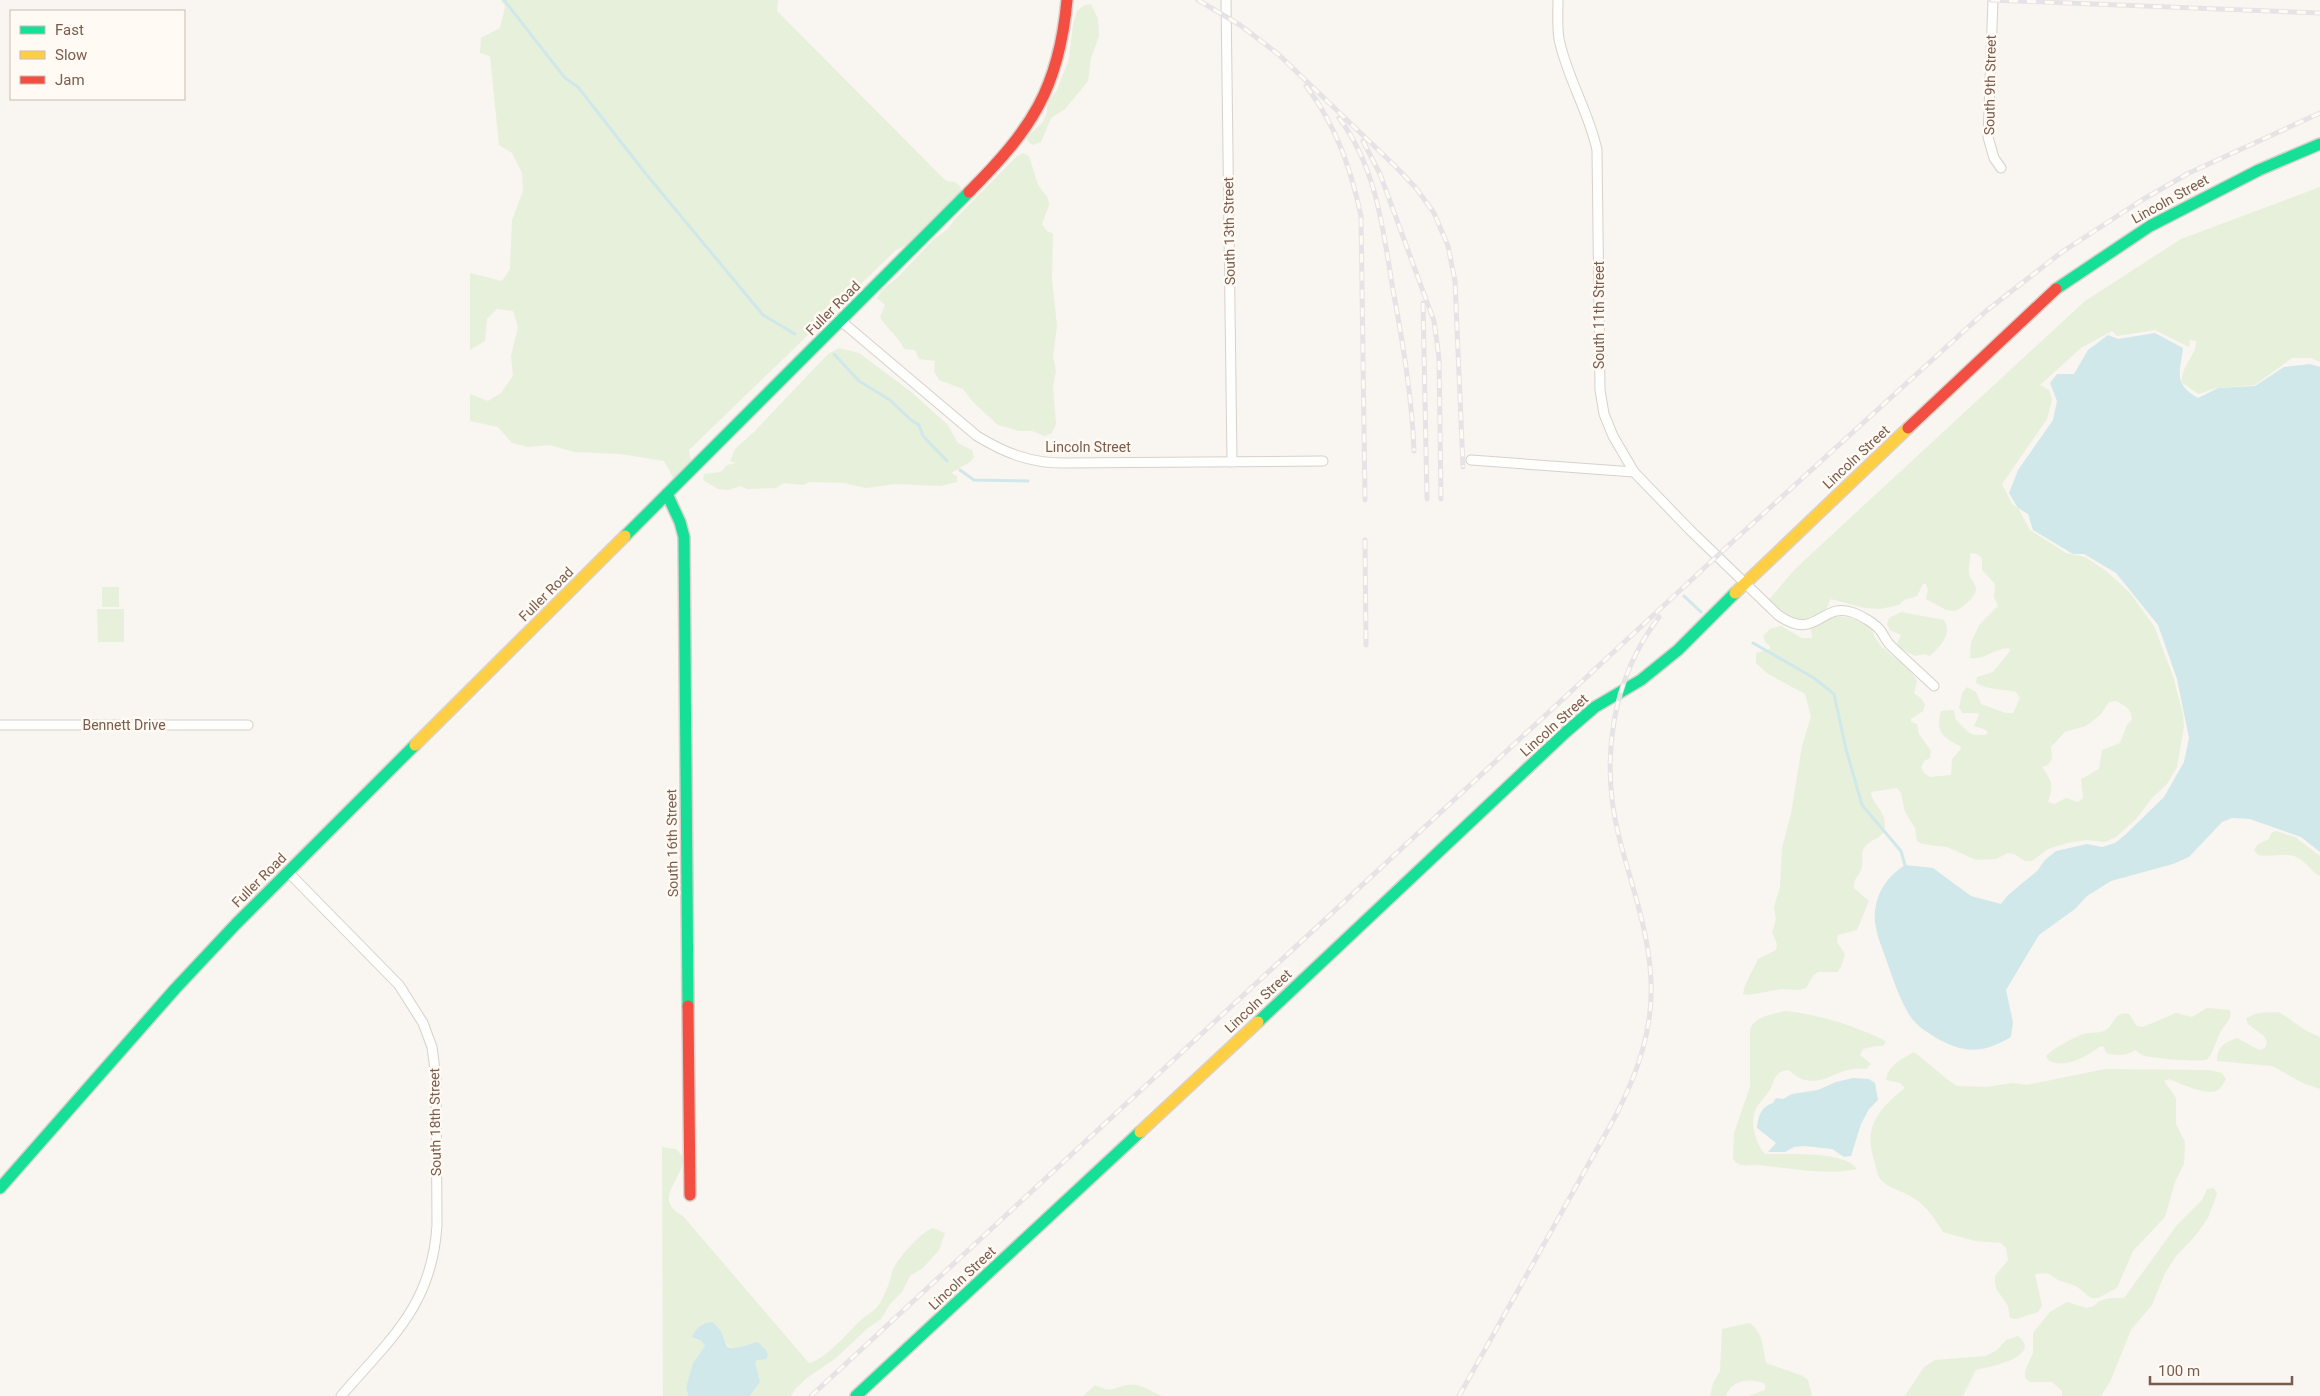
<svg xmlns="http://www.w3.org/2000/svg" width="2320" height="1396" viewBox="0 0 2320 1396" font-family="Roboto,sans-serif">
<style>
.green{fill:#e7f0db;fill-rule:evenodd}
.water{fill:#d0e8ea}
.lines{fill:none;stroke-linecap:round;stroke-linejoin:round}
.stream{stroke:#d0e8ea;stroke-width:3}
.street-casing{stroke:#d7d1cb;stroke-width:11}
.fast-casing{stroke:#d9d2cb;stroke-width:14}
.slow-casing{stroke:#d9d2cb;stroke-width:14}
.jam-casing{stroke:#d9d2cb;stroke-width:14}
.street{stroke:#fefefd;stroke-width:9}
.fast{stroke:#16e098;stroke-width:11}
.slow{stroke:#ffcf43;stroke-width:11}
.jam{stroke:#f24e42;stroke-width:11}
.rail-casing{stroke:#e6e3e7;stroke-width:5}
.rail{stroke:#fffaf3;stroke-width:3;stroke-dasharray:9;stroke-linecap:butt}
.labels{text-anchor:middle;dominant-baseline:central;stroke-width:5;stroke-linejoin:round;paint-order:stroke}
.street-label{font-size:14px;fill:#7a5c4d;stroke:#fffaf3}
</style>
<rect width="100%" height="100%" fill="#f9f5f0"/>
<g class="green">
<polygon points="501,0 778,0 777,11 946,181 955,182 961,187 959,197 913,242 896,250 689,450 691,461 674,479 664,461 620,454 574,452 550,445 528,447 512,443 498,427 470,421 470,394 488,401 501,393 513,376 511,356 518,327 513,311 497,309 487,319 485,341 470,350 470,273 502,281 510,269 512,220 523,191 522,173 512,153 499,145 490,56 480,53 481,38 500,28 505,7"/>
<polygon points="1091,4 1098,19 1099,36 1091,58 1088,81 1065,109 1051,118 1041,142 1032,145 1027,140 1027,137 1043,122 1047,113 1047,103 1057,90 1069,59 1073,24 1077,11 1085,5"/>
<path d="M1023,153L1029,156L1038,185L1048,198L1049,205L1042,224L1046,230L1053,234L1052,279L1057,326L1053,357L1056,371L1053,387L1056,424L1052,433L1045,436L1032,431H1019L998,425L973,402L963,389L939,380L934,371L935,361L919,359L915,350L904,349C901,339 885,327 880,317L885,305L877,298L882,290L898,277L934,239L948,229L954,220L1017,156Z"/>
<path d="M2320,187V362L2311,358H2292L2255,385L2216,388L2199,394L2182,383C2180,367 2197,355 2196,341L2190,340L2189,347L2155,330L2117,336L2112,331L2081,348L2040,385L2049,390L2052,400L2047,419L2002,484L2012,504L2018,508L2030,530L2066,553L2085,557L2105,570L2130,593L2154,626L2173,676L2183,714L2184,727L2177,767L2167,784L2152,798L2136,819L2116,837L2105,842L2086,840L2067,843L2048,849L2032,861H2025L2014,854L2008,853L1996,859L1976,860L1947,847L1922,844L1917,841L1915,828L1905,812L1901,793L1897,788L1871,792C1872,804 1885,811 1885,824C1885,840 1870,838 1864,848C1860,854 1864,861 1862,867C1860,876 1853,877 1854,888L1869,901L1857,930L1838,935L1837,942L1845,954L1841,967L1837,972H1818L1813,976L1806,988L1799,990L1781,989L1749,995L1743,994C1744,984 1754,969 1758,959L1776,950L1777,944L1772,933L1776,920L1774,907L1780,887L1782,848L1791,814L1802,746L1811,717L1805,694L1768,674L1756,663V653L1770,649V646L1765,642L1763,636L1770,629L1781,626L1802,638H1812L1811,629C1823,609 1856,616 1872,629C1878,654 1904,657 1917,681L1914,693L1922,699L1925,705L1923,711L1911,719V722L1917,724L1919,734L1931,751L1930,758L1924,761L1921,767L1924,773L1930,777L1951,775L1952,759L1961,749L1960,746C1943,738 1935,732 1941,711L1954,710L1956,720L1968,732L1974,735H1985L1988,733L1986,730L1974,726L1979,715L1977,713H1963L1959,708L1962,693L1967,687L1976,692L1981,704L2006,713H2013L2020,698L2016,692C2003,689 1989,690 1976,683L1977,677L1993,672L2010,651L2009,648C1995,648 1985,660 1970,658L1971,642L1980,624L1998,606L1994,597L1995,584L1982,570V558L1977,554L1970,553C1971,560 1968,566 1969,573C1969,579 1975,582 1976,588C1977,597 1962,608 1955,611L1946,610L1926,599L1928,590L1926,584H1923L1917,596L1904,600L1899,605L1880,609L1864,608L1831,599C1828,602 1829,606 1826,609C1818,619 1804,622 1793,619L1792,617L1791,620L1767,602L1796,568L2085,301L2181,239ZM2116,701C2125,706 2132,709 2132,720L2127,725L2120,743L2102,750L2099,769L2081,779L2083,798L2078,802L2066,798L2054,804L2048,802C2054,784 2052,782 2042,767L2048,765L2052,759L2051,747L2065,732L2086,726L2101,714L2109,702Z"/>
<polygon points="839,348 859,353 910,391 947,424 958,443 972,450 974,457 970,462 951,473 957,476 957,482 941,486 896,484 866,488 844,483 810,482 803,485 784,483 776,488 747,489 740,486 728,490 718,489 703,480 704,474 721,472 727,465 736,463 730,461 735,449 755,431 828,354"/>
<rect x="102" y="587" width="17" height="20"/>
<polygon points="97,609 124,609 124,642 98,642"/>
<path d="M1901,612L1944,620C1953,634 1940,646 1930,656L1924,654L1915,656L1898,647L1897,644L1901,635L1890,630L1887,624L1889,618Z"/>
<path d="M2276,831L2295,837L2320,856V876C2311,872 2307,862 2298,858C2286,851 2271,858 2258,855L2254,850L2258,844L2269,839L2271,833Z"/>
<path d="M2207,1008L2230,1010C2232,1020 2225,1024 2221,1031C2217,1038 2213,1054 2207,1059C2202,1063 2153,1058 2145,1056C2141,1055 2138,1052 2135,1050C2127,1056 2116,1056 2106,1053L2104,1047L2101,1046C2086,1056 2068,1069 2049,1061L2046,1056C2051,1050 2074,1037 2083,1034C2090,1032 2099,1034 2106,1030C2114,1026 2113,1011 2129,1014L2137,1026L2143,1027L2176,1013L2192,1017Z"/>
<path d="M1785,1011C1822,1015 1852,1025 1886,1041L1883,1046H1876L1863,1049L1860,1055L1871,1064L1866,1069C1839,1065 1828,1085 1805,1080C1799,1079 1793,1073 1788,1070C1775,1072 1775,1078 1771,1088C1767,1096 1758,1103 1755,1111C1750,1125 1756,1144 1765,1154C1787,1155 1843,1150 1857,1169C1825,1176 1790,1168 1758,1165C1752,1164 1744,1167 1739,1164C1736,1163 1735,1161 1733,1159L1734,1133L1750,1087V1030C1754,1016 1772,1015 1785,1011Z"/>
<path d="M2279,1012C2293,1021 2304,1031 2320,1037V1089L2303,1083L2272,1066L2217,1061C2217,1046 2225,1043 2237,1038L2259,1050L2265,1048L2267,1042L2264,1036L2248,1024L2246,1018L2258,1013Z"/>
<path d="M1914,1052L1952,1083L1958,1086L1986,1087L2013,1083L2027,1085L2105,1069L2209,1070L2222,1073L2226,1079C2224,1082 2222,1087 2219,1089C2210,1098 2180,1083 2169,1079L2164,1081L2176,1098V1124L2185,1142L2184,1164L2175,1182L2165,1217L2133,1251L2117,1288L2098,1298H2091L2076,1286L2058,1280L2047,1273L2035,1274L2042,1306L2038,1312L2017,1319L2010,1318L2008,1306L1997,1290L1995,1283V1276L2008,1260L2006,1248L2001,1243L1975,1241L1943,1232C1933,1216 1924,1202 1906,1194C1899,1190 1888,1187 1882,1181C1877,1176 1876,1167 1874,1160C1863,1125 1880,1108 1905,1088L1900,1083L1886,1080C1888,1065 1902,1059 1914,1052Z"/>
<path d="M662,1147L676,1149L683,1157C685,1179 650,1199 683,1216L809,1363C825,1360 849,1331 862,1319C866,1315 873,1312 877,1307C884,1299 890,1282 892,1272C895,1261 922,1231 933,1228L945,1233L939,1250L923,1268L910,1276L902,1292L890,1304L881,1319L868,1328L836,1358L807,1378L796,1388L791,1396H750C767,1376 754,1381 755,1363C756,1356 756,1350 756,1342C732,1351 728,1353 718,1327L694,1339L701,1341L705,1346L693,1363L686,1387L688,1396H663Z"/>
<path d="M2214,1188L2217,1194L2208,1218L2196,1235L2176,1256L2165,1273L2152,1305L2131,1330L2110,1382L2101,1396H2062V1391L2052,1382H2030L2025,1378V1371L2033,1353V1333L2050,1312L2067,1302L2087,1308L2094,1306C2101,1297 2113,1298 2124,1298L2177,1225L2202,1200L2207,1189Z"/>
<path d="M1749,1323C1763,1331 1763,1349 1766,1363L1803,1376L1808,1380L1812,1396H1749L1765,1390V1384C1753,1377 1730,1380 1726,1396H1710L1713,1383L1720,1371L1722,1329Z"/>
<path d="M2018,1336C2044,1357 1988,1367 1976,1370L1963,1396H1905L1924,1367L1935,1360L1986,1356L1997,1350L2006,1340Z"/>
<path d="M1095,1385C1117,1396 1115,1383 1136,1385C1145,1386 1154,1393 1162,1396H1083Z"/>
</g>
<g class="water">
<path d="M2155,333L2183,348C2180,373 2173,384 2198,398L2218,388L2255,386L2284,367L2310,364L2320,367V852L2301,837L2250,819L2232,818L2222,822L2189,857L2173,864L2111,881L2087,896L2075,909L2039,935L2006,990L2013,1022L2011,1037C1981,1055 1962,1053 1933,1036C1924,1030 1916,1025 1910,1016C1899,998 1893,979 1886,959C1881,944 1873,928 1875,911C1877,891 1888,876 1905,865L1933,868L1971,896L2001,904L2008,895L2037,871L2045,860L2056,851L2087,844L2102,847L2115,843L2125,835L2164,797L2184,762L2189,738L2177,679L2158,625L2116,573L2084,554H2073L2033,530L2028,514L2018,508L2009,493L2018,470L2053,420L2057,401L2050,383L2057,374H2074L2088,350L2108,335L2118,339Z"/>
<path d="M1853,1078L1869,1079L1875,1083L1878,1100L1869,1109L1861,1124L1851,1156L1844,1157L1832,1149L1804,1146L1794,1147L1785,1152H1768L1776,1143L1757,1128C1758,1117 1761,1106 1773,1103L1776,1098L1783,1099L1792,1094L1818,1090L1836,1082Z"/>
<path d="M712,1322C735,1339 712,1358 756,1342L759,1343L766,1350L768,1356L766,1359L757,1360L755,1363L760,1382L750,1396H688L686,1387L693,1363L705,1346L701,1341L692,1337C696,1328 702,1323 712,1322Z"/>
</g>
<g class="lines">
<g class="stream">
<polyline points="504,0 565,78 578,87 646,174 763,315 795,334"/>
<polyline points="834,354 859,381 890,400 911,420 919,425 923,436 947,461"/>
<polyline points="960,470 974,480 1028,481"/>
<polyline points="1684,596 1701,612"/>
<polyline points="1753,643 1814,678 1834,694 1846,749 1862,805 1901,851 1906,869"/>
</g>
<defs>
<g id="street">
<polyline points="1226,0 1232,462"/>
<path d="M1558,0C1558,13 1557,27 1559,39C1567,78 1589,112 1597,150L1600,390L1604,414L1613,436L1634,472L1690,530L1778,615C1817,643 1821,600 1854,613C1862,616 1874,623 1880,630C1884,635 1886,641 1891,646C1905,659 1919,672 1934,686"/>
<polyline points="1993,0 1988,137 1994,158 2001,168"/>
<path d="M841,321L977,436C1005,453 1030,463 1063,463L1323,461"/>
<polyline points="1471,460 1634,472"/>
<polyline points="0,725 248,725"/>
<path d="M288,872L399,985L423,1023L432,1047L436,1078L437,1225C432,1306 390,1339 341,1396"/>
</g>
<g id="fast">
<polyline points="2056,289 2150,226 2259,170 2320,144"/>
<polyline points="667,494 680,522 684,537 688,1006"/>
<polyline points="625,536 969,192"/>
<polyline points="1258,1022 1566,732 1595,707 1641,680 1678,650 1735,593"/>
<polyline points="0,1188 175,989 236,924 415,745"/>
<polyline points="856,1396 1140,1132"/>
</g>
<g id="slow">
<polyline points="1735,593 1908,428"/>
<polyline points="415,745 625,536"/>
<polyline points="1140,1132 1258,1022"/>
</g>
<g id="jam">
<path d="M969,192C1031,130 1059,89 1067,0"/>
<polyline points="1908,428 2056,289"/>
<polyline points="688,1006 690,1195"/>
</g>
</defs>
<use href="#street" class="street-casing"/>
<use href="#fast" class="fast-casing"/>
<use href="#slow" class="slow-casing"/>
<use href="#jam" class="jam-casing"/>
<use href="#street" class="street"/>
<use href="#fast" class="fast"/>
<use href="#slow" class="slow"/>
<use href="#jam" class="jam"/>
<defs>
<g id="rail">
<polyline points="1198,0 1240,25 1278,54 1395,166 1416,188 1434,213 1448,246 1455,281 1463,467"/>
<polyline points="1991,0 2320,13"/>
<path d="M1306,86C1336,125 1351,169 1361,216L1365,500"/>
<path d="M1339,118C1377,168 1383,230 1393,290C1403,344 1412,397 1414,451"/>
<polyline points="1363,141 1380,174 1434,321 1439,358 1441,499"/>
<polyline points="1423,303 1427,499"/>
<polyline points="1365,540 1366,645"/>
<polyline points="811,1396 1729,545 1986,311 2062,252 2142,200 2189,173 2320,113"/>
<path d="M1459,1396L1616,1115C1638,1072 1653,1029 1651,981C1649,931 1631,884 1619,837C1600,761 1611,680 1659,617"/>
</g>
</defs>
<use href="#rail" class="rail-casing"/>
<use href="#rail" class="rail"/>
</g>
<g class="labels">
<g class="street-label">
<text transform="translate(1990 85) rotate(-89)">South 9th Street</text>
<text transform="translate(2170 199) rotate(-29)">Lincoln Street</text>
<text transform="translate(1229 231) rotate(-91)">South 13th Street</text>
<text transform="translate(833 308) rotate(-45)">Fuller Road</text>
<text transform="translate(1599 315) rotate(-90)">South 11th Street</text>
<text x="1088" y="447">Lincoln Street</text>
<text transform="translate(1856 457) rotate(-43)">Lincoln Street</text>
<text transform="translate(546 594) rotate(-45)">Fuller Road</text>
<text x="124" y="725">Bennett Drive</text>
<text transform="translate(1554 725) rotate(-42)">Lincoln Street</text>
<text transform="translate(672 843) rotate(-91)">South 16th Street</text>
<text transform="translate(259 880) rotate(-45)">Fuller Road</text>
<text transform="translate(1258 1001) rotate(-43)">Lincoln Street</text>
<text transform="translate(435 1122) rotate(-91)">South 18th Street</text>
<text transform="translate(962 1278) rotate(-43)">Lincoln Street</text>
</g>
</g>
<rect x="10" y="10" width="175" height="90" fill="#fffaf3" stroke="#cabbb1"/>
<rect x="20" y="26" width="25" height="8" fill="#16e098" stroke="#cabbb1"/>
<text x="55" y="35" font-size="15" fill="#7a5c4d">Fast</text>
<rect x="20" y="51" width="25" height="8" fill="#ffcf43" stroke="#cabbb1"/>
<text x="55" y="60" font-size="15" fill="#7a5c4d">Slow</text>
<rect x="20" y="76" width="25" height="8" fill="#f24e42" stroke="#cabbb1"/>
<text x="55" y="85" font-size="15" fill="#7a5c4d">Jam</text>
<path d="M2150 1376v8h142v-8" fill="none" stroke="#7a5c4d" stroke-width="2.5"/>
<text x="2158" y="1376" font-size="15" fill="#7a5c4d" stroke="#fffaf3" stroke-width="4" paint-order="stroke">100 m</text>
</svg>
